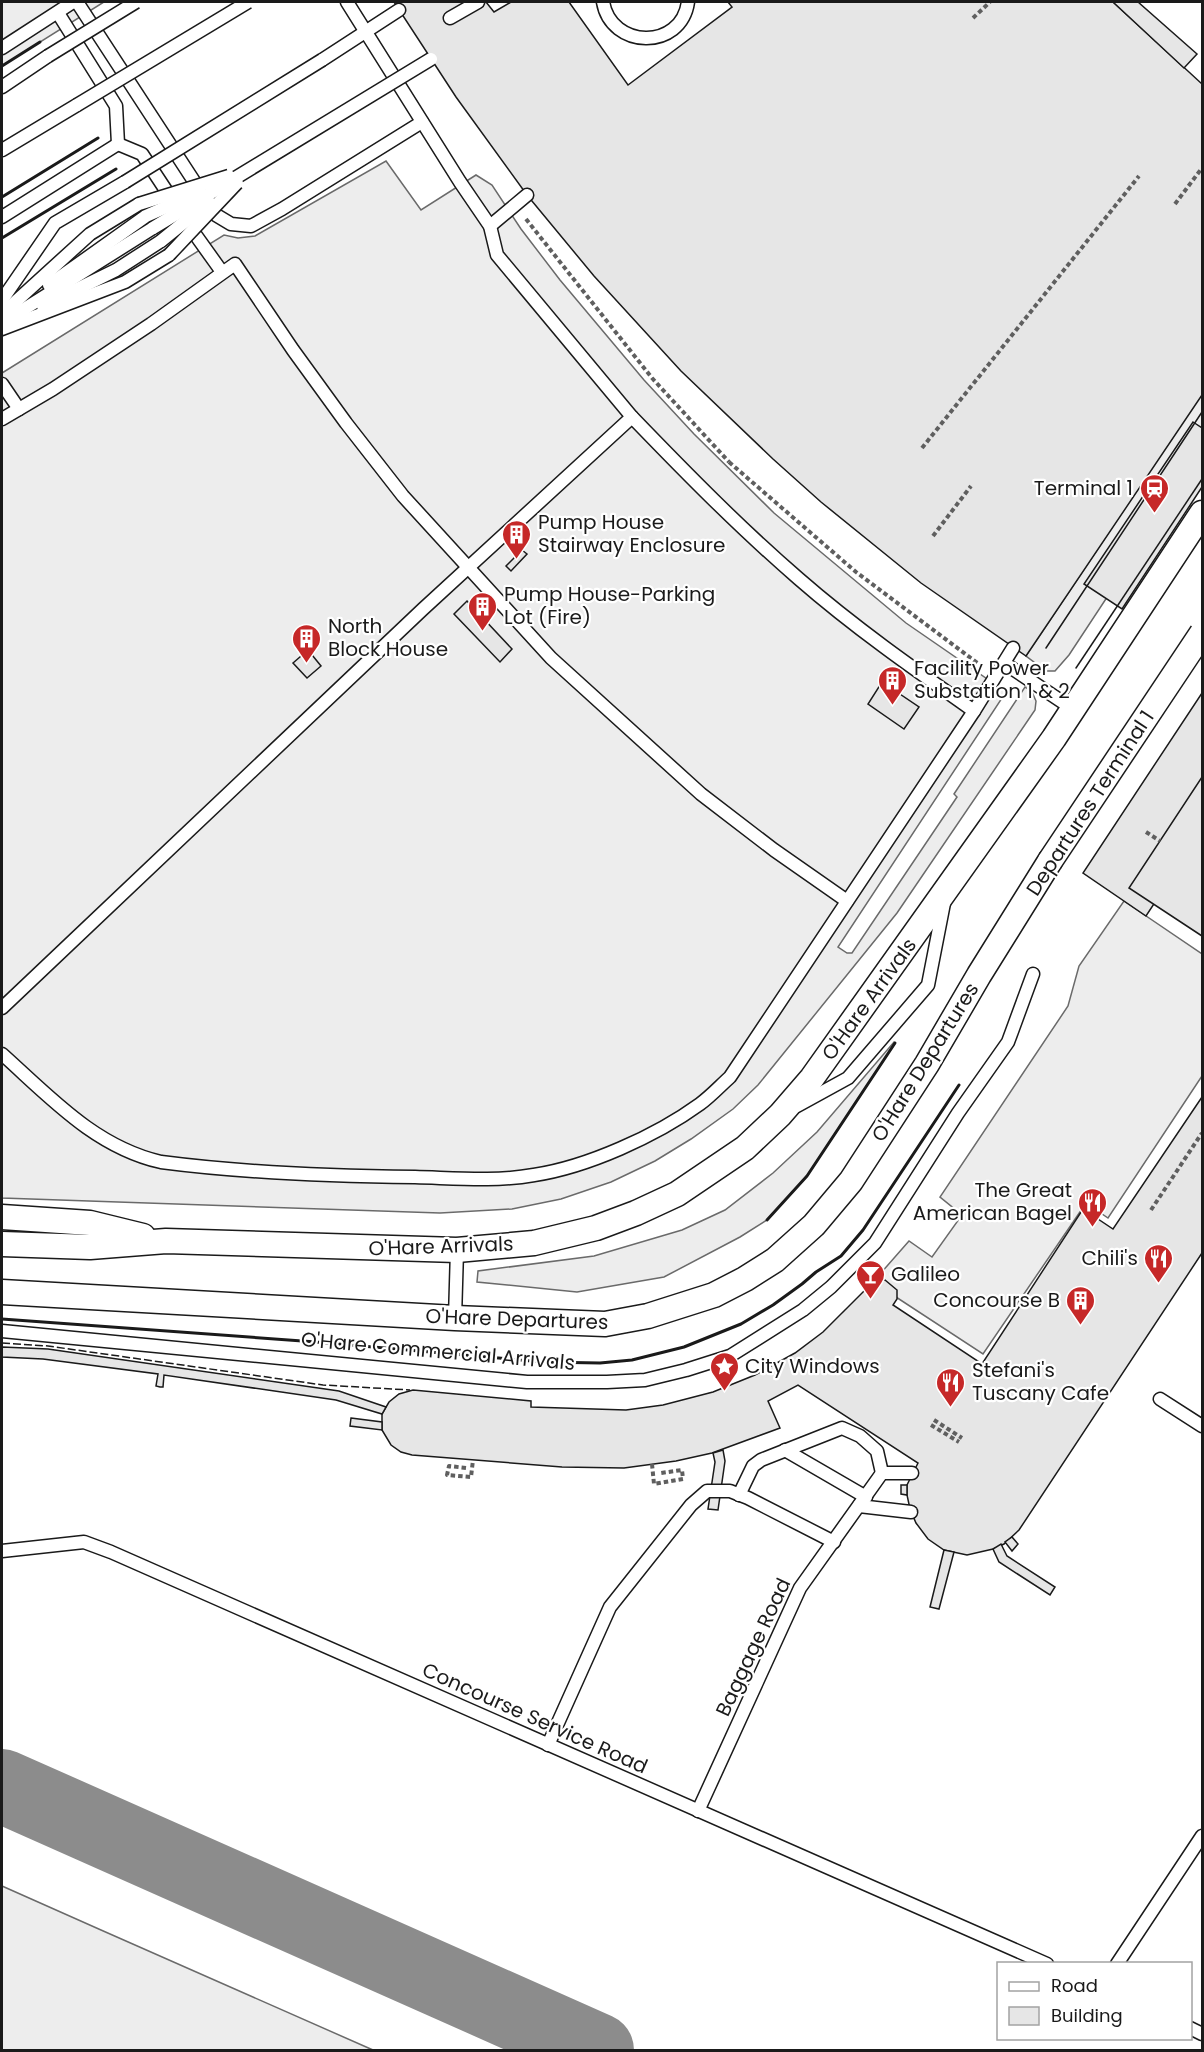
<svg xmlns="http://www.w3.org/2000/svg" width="1204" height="2052" viewBox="0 0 1204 2052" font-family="Poppins,sans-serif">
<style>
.built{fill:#ededed;stroke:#6a6a6a;stroke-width:1.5}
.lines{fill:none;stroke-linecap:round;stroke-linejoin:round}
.taxiway{stroke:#8c8c8c;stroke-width:74}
.building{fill:#e6e6e6;stroke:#1a1a1a;stroke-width:1.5}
.lane-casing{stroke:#1a1a1a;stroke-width:15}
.street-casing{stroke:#1a1a1a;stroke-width:27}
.path{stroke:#5f5f5f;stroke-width:4;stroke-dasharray:4.5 3;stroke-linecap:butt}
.lane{stroke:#fff;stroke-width:12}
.street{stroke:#fff;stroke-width:24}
.tram{stroke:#1a1a1a;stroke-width:1.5}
.lane-bridge-casing{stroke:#1a1a1a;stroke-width:15;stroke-linecap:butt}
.street-bridge-casing{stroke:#1a1a1a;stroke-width:27;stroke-linecap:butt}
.lane-bridge{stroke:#fff;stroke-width:12}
.street-bridge{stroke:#fff;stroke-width:24}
.fence{stroke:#1a1a1a;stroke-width:1.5;stroke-dasharray:8 3;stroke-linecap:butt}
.wall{stroke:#1a1a1a;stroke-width:3}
.labels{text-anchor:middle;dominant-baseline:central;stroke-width:4.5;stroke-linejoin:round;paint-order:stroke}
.poi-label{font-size:20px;fill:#1a1a1a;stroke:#fff;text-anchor:start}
.street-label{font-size:20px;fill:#1a1a1a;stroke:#fff}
</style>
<rect width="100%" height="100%" fill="#fff"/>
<g class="built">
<polygon points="2,2 104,2 2,66"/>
<polygon points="386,161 421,210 476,175 492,185 521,229 560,280 644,380 694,434 774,513 906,623 1006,692 838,947 847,953 852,953 957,797 954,794 1025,687 1032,692 1036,701 1035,710 897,913 758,1085 733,1109 691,1139 655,1161 611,1182 561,1199 512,1209 440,1213 2,1198 2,373 224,235 238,238 255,236"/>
<polygon points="1202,393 1202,453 1069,655 1055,671 1046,671 1026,656"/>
<polygon points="1124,901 1202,954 1202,1076 1108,1218 1086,1203 983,1354 873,1282 909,1241 932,1257 962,1215 940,1197 1068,1006 1079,966"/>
<polygon points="894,1042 895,1043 807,1176 767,1220 740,1237 664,1277 577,1292 477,1282 478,1271 594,1256 682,1230 725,1210 773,1173 817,1132"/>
<polygon points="2,1886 101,1930 373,2050 2,2050"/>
</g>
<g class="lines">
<polyline class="taxiway" points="2,1786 597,2050"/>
</g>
<g class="building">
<polygon points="394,2 486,2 494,12 511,2 569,2 628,85 732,7 728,2 1113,2 1202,84 1202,395 1026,656 921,583 821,502 773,459 681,371 594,276 527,195 456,97"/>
<polygon points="1113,2 1138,2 1197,54 1184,68"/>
<polygon points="1193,422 1202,428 1202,487 1122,609 1084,584"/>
<polygon points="522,550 527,554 511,571 506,566"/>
<polygon points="467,601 512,649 500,662 454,614"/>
<polygon points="308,650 321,666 307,678 293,663"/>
<polygon points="882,682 919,707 904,729 868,704"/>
<polygon points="1202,693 1202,831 1146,916 1083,873"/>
<polygon points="1202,777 1202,936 1129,888"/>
<polygon points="1202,1097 1202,1253 1019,1530 1004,1544 993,1549 967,1555 944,1550 928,1539 916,1523 910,1509 907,1495 907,1485 918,1463 798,1385 768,1401 780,1428 712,1453 676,1461 624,1468 562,1467 412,1455 401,1452 391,1445 382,1430 382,1414 389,1402 399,1394 413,1390 531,1401 531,1407 626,1410 663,1405 713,1392 755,1375 795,1353 823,1332 868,1287 878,1281 885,1280 897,1290 897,1299 893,1305 982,1364 1083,1209 1113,1229"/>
<polygon points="2,1347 48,1349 339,1391 386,1407 382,1414 336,1400 164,1375 163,1387 160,1387 156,1386 158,1374 43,1359 2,1357"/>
<polygon points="351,1418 382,1422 382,1430 350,1426"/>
<polygon points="723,1450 725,1461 718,1510 708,1509 715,1462 713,1453"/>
<polygon points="901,1485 907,1485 907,1495 901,1494"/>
<polygon points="1012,1537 1018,1544 1012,1551 1005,1542"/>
<polygon points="1001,1544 1007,1556 1055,1587 1050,1595 999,1562 993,1549"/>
<polygon points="944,1550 954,1552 939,1609 930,1607"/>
</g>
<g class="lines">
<defs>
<g id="lane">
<polyline points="77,2 216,215 231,224 251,226 282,209 422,122"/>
<polyline points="347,2 460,182 490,226 497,255 632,417"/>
<path d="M603,2C611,49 681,51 688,2"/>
<polyline points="58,13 116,106 118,144"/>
<polyline points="450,18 478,2"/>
<polyline points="2,48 73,2"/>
<polyline points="322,60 399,10"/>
<polyline points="2,87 48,56"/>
<polyline points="118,144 142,154 173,201"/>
<polyline points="2,150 77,105"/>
<polyline points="2,217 118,144"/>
<polyline points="187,223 222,272"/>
<polyline points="490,226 527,195"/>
<polyline points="49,285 146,216"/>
<polyline points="2,300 55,223 125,182"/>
<polyline points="43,306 116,270 161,241"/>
<polyline points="2,314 90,234 139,204"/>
<polyline points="2,323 153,228"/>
<polyline points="2,329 125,282 169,255"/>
<polyline points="2,384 19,409"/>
<polyline points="2,419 53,389 151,324 235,264 293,350 346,423 403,496 551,658 701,794 774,850 847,901"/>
<polyline points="1004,663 1073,709"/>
<polyline points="974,711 1013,648"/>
<path d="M2,1008L423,609L632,417C686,473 740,528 799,579C854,627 914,669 974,711L730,1077C720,1086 711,1096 700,1104C656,1136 587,1167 534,1175C495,1182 454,1178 415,1177C330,1176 245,1173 161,1162C95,1147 50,1097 2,1054"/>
<polyline points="797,1106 848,1078 928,985 944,903"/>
<polyline points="455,1318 457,1250"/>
<polyline points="2,1331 527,1382 607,1382 645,1380 686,1370 730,1356 803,1310 831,1287 875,1243 958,1113 1008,1042 1033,974"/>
<polyline points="1160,1399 1202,1426"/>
<polyline points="785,1450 866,1497"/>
<polyline points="739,1495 753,1466 761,1460 842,1428 860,1436 877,1451 882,1473"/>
<polyline points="859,1506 911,1512"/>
<polyline points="2,1551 84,1542 111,1552 1047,1964"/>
<polyline points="548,1745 610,1607 691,1505 707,1491 730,1491 748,1498 834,1542"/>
<polyline points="698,1811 800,1588 882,1473 912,1473"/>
<polyline points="1117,1964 1202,1836"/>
<polyline points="1190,2028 1202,2034"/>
</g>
<g id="street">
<polyline points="2,1217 90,1223 143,1236"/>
<polyline points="2,1244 90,1247 166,1241 457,1250 534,1243 596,1228 636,1213 677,1194 745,1148 780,1115 812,1078 1054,738 1202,513"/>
<polyline points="2,1292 455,1318 605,1324 648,1316 714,1295 745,1279 775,1260 814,1225 851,1181 927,1064 979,975 1050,861"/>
</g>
</defs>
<use href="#lane" class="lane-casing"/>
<use href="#street" class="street-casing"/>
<g class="path">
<polyline points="973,18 990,2"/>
<polyline points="1175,204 1202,168"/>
<polyline points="526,219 652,378 729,462"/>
<polyline points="922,448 1139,176"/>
<polyline points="729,462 856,572 980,665"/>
<polyline points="933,536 971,486"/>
<polyline points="1146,832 1160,841"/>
<polyline points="1151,1210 1202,1133"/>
<polyline points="934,1420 962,1438"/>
<polyline points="931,1425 959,1442"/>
<polyline points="652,1464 654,1484 683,1479 682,1470 661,1473"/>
<polyline points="466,1468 449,1466 447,1475 471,1477 473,1460"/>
</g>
<use href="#lane" class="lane"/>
<use href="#street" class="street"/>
<g class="tram">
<polyline points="1046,648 1202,412"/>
<polyline points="1076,668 1202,479"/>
</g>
<defs>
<g id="lane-bridge">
<polyline points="48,56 136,2"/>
<polyline points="77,105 248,2"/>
<polyline points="125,182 322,60"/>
<polyline points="139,204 229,176"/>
<polyline points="146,216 200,192"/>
<polyline points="153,228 431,59"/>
<polyline points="161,241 209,202"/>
<polyline points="169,255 237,183"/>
</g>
<polyline id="street-bridge" points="1050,861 1202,633"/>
</defs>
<use href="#lane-bridge" class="lane-bridge-casing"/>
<use href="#street-bridge" class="street-bridge-casing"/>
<use href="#lane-bridge" class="lane-bridge"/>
<use href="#street-bridge" class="street-bridge"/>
<polyline class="fence" points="2,1343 48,1346 323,1385 410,1390"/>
<g class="wall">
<polyline points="2,66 40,42"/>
<polyline points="2,197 98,138"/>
<polyline points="2,238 116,169"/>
<polyline points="767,1220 807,1176 895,1043"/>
<polyline points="2,1319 316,1342 543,1362 600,1363 632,1360 684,1347 741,1324 773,1305 802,1284 816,1272 841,1256 863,1230 959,1085"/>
</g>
</g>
<defs>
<symbol id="station-pin" viewBox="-11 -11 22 30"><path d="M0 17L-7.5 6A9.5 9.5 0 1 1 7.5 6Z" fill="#c62828" stroke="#fff"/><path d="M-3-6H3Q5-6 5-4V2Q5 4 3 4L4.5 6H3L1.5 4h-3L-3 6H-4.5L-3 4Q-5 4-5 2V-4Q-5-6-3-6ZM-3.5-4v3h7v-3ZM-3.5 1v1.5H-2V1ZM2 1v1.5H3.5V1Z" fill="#fff"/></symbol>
<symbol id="building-pin" viewBox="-11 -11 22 30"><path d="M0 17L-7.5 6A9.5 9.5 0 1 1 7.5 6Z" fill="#c62828" stroke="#fff"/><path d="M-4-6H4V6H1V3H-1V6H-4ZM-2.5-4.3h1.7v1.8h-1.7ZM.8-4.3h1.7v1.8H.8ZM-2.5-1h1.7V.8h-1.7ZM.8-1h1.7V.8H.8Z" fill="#fff"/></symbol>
<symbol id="restaurant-pin" viewBox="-11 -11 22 30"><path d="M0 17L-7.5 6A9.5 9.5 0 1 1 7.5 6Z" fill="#c62828" stroke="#fff"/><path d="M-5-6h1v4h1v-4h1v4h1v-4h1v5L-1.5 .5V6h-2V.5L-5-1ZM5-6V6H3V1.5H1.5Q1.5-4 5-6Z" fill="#fff"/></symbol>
<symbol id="bar-pin" viewBox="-11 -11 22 30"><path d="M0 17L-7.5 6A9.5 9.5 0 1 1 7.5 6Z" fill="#c62828" stroke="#fff"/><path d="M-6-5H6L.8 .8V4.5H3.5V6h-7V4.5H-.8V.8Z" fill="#fff"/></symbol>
<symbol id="sight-pin" viewBox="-11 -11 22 30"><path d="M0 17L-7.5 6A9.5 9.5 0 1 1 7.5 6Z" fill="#c62828" stroke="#fff"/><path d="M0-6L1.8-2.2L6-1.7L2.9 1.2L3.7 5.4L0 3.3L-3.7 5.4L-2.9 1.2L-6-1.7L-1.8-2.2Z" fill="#fff"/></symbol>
</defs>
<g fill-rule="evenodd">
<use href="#station-pin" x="1138" y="472" width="33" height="45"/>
<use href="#building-pin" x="500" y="518" width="33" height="45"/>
<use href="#building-pin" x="466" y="590" width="33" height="45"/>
<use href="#building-pin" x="290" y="622" width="33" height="45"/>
<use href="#building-pin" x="876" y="664" width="33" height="45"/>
<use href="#restaurant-pin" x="1076" y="1186" width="33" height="45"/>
<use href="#restaurant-pin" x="1142" y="1242" width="33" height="45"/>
<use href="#bar-pin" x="854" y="1258" width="33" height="45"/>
<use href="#building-pin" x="1064" y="1284" width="33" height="45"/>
<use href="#sight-pin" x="708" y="1350" width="33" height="45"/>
<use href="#restaurant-pin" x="934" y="1366" width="33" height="45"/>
</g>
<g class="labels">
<g class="poi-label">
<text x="1133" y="488" text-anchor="end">Terminal 1</text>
<text x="538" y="522">Pump House<tspan x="538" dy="23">Stairway Enclosure</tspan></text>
<text x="504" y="594">Pump House-Parking<tspan x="504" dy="23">Lot (Fire)</tspan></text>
<text x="328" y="626">North<tspan x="328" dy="23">Block House</tspan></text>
<text x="914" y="668">Facility Power<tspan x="914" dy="23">Substation 1 &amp; 2</tspan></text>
<text x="1072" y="1190" text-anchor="end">The Great<tspan x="1072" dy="23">American Bagel</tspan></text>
<text x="1138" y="1258" text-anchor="end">Chili's</text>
<text x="891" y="1274">Galileo</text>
<text x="1060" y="1300" text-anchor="end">Concourse B</text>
<text x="745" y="1366">City Windows</text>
<text x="972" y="1370">Stefani's<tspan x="972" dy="23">Tuscany Cafe</tspan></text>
</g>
<g class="street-label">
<text transform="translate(1090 803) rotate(-57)">Departures Terminal 1</text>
<text transform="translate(869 999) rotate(-54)">O'Hare Arrivals</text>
<text transform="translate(925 1062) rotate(-58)">O'Hare Departures</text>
<text transform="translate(441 1246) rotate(-2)">O'Hare Arrivals</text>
<text transform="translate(517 1319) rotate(2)">O'Hare Departures</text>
<text transform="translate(438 1351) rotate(5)">O'Hare Commercial Arrivals</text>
<text transform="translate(753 1647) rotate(-65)">Baggage Road</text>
<text transform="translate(535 1718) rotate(24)">Concourse Service Road</text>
</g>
</g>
<rect width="1204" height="2052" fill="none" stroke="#1a1a1a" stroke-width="6"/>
<rect x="997" y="1962" width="195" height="78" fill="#ffffff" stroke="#a3a3a3" stroke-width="1.5"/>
<rect x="1009" y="1982" width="30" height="9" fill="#ffffff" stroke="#a3a3a3" stroke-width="1.5"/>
<text x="1051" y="1992" font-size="18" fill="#1a1a1a">Road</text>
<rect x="1009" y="2007" width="30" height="18" fill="#e6e6e6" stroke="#a3a3a3" stroke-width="1.5"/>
<text x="1051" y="2022" font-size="18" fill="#1a1a1a">Building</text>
</svg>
